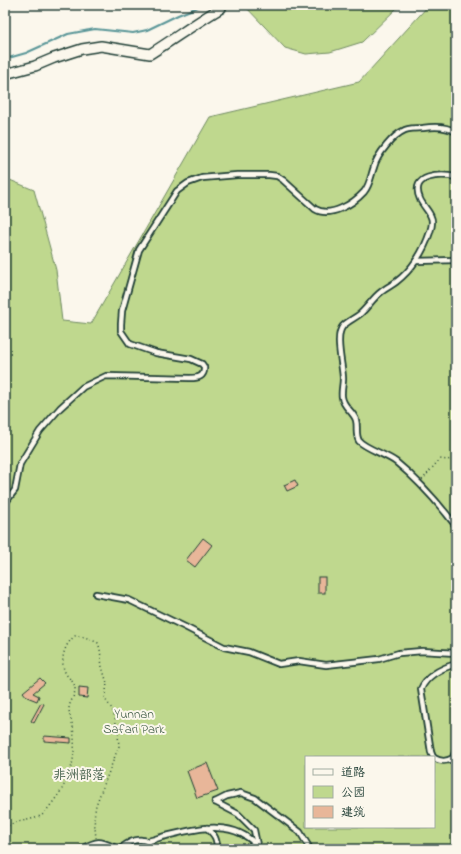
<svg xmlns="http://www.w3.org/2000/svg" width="461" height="854" viewBox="0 0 461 854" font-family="'Indie Flower','LXGW WenKai TC',sans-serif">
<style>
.green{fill:#bfd88e;stroke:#6f8a61;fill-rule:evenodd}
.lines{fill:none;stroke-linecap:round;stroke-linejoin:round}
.stream{stroke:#5a9698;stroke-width:2}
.building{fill:#e8b699;stroke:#1f3d34}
.service-casing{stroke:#1f3d34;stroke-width:8}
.minor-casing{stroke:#1f3d34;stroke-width:12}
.path{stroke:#1f3d34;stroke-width:1.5;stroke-dasharray:1 3;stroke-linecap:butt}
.service{stroke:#fbf7ec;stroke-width:4.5}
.minor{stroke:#fbf7ec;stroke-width:9}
.labels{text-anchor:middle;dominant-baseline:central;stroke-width:4;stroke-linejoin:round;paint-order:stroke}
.park-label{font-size:13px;fill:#3f5c46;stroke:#fbf7ec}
</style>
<rect width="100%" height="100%" fill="#fbf7ec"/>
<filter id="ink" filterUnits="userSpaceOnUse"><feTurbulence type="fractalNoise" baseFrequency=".025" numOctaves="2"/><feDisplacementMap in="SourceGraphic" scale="8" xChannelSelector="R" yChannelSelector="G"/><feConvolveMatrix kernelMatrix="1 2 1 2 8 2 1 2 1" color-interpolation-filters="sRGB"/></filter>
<g filter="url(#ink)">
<g class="green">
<polygon points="244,5 400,5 362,42 330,52 306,54 285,48"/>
<path d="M429,5H456V849H5V178L34,190L56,270L62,321L91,324L210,117L359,82ZM306,757H434V827H306Z"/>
</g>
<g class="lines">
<polyline class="stream" points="5,59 26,53 68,34 95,29 133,33 147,30 178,15 203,5"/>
</g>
<g class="building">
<polygon points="295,480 298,486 287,491 284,485"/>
<polygon points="203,538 212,545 195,567 186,560"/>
<rect x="318" y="577" width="7" height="16"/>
<polygon points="40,678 45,683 33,693 39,696 37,701 27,697 23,692"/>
<polygon points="79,687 88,688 87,698 79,697"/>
<polygon points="41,703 44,704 34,723 31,721"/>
<polygon points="44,736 71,738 71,743 44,741"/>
<polygon points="207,763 218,791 197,798 187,771"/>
</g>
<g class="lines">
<defs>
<g id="service">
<path d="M456,177C441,174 409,174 420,199C423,206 429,211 431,217C433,221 431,229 430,232C424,251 412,270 396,282C392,285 386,288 381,292C373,298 368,307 360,314C355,318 348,321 343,326C334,336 343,366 343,379C343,385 341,391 342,397C343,407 353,411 356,420C358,427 355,434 359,441C365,448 387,455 396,462C417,479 440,505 456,526"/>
<polyline points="416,261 456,260"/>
<path d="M5,503L15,490L20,464L40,431L60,408L83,387L106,376L190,378C198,378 205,377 204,367L202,364L191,359L156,353L130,344L121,331V324L122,311L139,250L177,191L188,183L202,178L237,175H269L277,176L283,180L315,209C330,218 353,204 364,192C370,185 371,175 374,167C377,155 393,135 405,130C410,128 417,128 423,128C435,126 446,126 456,132"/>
<polyline points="96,594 129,600 185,627 224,647 249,652 279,664 299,661 326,665 353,662 379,659 399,653 422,651 456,653"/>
<path d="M433,757L431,752L421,689C427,675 442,668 456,664"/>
<path d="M434,758C441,762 446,762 453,758L456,750"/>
<polyline points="215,802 227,796 241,793 255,798 300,832 310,849"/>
<polyline points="215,802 238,814 254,830 257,845"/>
<path d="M207,828C215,835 217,839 217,849"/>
<polyline points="147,841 151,849"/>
<path d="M81,849C100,839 100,841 118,849"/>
<path d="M120,849C126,844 134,839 142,840C145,840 145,841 148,841C154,840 160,837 166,836C198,828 236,818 260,849"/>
</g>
<path id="minor" d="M5,74L35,66L54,58L82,49L101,46L150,54C174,39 197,22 221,8V5"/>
</defs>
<use href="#service" class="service-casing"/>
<use href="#minor" class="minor-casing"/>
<g class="path">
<polyline points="422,480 440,459 448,460 456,457"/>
<path d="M5,828C15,819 30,822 42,815C45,813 60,793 62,789C74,767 76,752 73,727C72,721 69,715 69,709C69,702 75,697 75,689C75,682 70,680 66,674C59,662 64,644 75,636L85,637L98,643L100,649L102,667L107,683L105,699L112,709L115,718L118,735L119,746L96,805L94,818L96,838"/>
<polyline points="5,843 6,849"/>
</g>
<use href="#service" class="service"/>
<use href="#minor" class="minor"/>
</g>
</g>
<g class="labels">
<g class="park-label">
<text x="134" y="714">Yunnan<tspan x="134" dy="15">Safari Park</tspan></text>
<text x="79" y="775">非洲部落</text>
</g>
</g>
<rect width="461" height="854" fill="none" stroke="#fbf7ec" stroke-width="20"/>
<rect x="10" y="10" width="441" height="834" fill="none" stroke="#1f3d34" stroke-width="1.5" filter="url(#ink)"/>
<rect x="305" y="756" width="130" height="72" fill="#fbf7ec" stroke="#a3ada2"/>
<rect x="313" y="769" width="20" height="6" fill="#fbf7ec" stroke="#a3ada2"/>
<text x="341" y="776" font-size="12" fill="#1f3d34">道路</text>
<rect x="313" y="786" width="20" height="12" fill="#bfd88e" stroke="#a3ada2"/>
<text x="341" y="796" font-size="12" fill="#1f3d34">公园</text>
<rect x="313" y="806" width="20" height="12" fill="#e8b699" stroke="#a3ada2"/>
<text x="341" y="816" font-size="12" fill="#1f3d34">建筑</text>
</svg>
